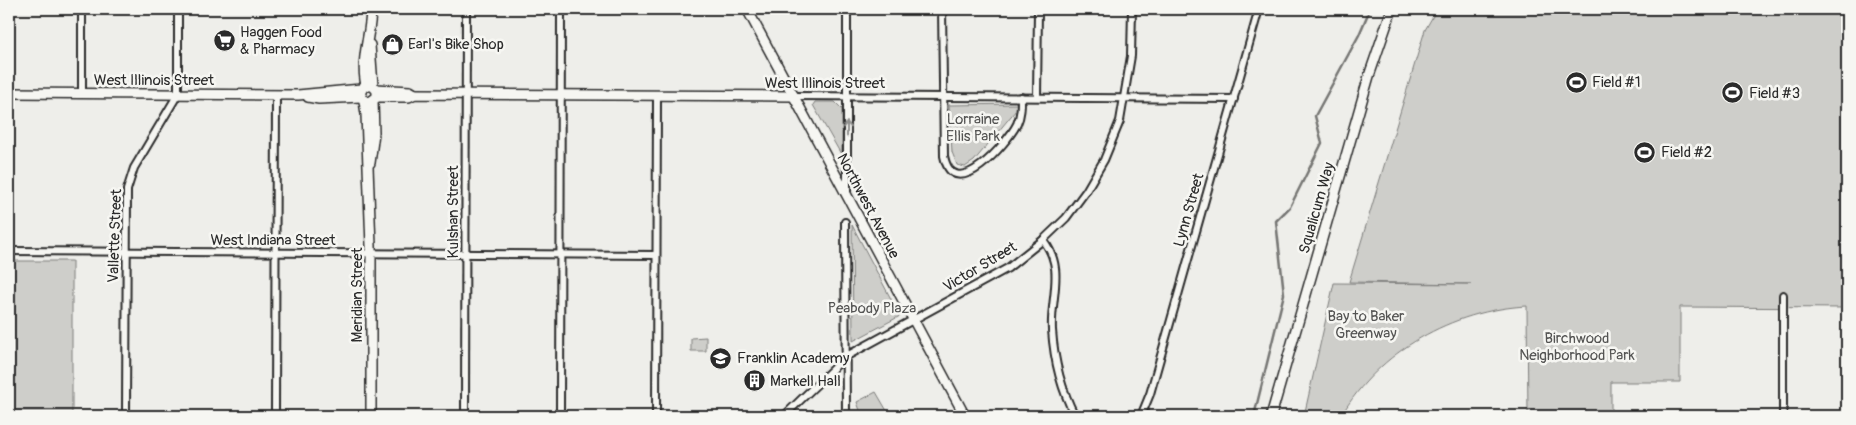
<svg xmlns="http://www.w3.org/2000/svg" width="1856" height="425" viewBox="0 0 1856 425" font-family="Pangolin,sans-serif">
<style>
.green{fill:#cececa;stroke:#7c7c7a}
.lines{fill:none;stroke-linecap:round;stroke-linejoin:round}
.stream{stroke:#757573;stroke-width:2.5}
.street-casing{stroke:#2b2b2b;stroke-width:10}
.secondary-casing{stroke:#2b2b2b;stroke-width:12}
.street{stroke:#f6f6f2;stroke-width:6}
.secondary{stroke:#f6f6f2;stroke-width:9}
.oneway{stroke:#90908e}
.labels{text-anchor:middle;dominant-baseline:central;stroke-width:5;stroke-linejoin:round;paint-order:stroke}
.poi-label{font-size:15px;fill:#2b2b2b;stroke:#f6f6f2;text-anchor:start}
.street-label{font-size:15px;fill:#2b2b2b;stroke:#f6f6f2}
.park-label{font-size:15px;fill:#545453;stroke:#f6f6f2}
</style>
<rect width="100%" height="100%" fill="#eeeeea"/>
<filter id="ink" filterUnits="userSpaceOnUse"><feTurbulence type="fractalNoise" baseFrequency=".02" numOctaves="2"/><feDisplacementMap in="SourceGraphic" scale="10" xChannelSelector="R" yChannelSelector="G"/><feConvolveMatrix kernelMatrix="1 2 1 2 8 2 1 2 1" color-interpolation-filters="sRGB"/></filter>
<g filter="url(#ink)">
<g class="green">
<path d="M1437,9H1847V308L1680,307V382H1611V416H1528L1527,306C1452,310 1379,351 1341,416H1304L1334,283L1471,284L1349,282L1425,30Z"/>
<polygon points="815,102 835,102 842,109 842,156 813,105"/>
<polygon points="1021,104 974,161 965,167 957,165 952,152 949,105"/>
<polygon points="852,225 900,316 853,341"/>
<rect x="9" y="261" width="63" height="155"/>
<polygon points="706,337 706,351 691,351 691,338"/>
<polygon points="876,392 890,416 862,416 857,402"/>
</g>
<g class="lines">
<polyline class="stream" points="1254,416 1284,294 1276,221 1290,207 1322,143 1315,116 1359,35 1370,9"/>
<defs>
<g id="street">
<path d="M942,9L944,156C954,206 1008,142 1017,124C1021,115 1021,107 1021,97"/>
<polyline points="82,93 82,9"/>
<polyline points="794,96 1234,99"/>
<polyline points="1037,97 1038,9"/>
<polyline points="847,192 847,9"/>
<polyline points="845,222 846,416"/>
<path d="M1043,240C1066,268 1050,298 1052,330C1054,360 1061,389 1075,416"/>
<polyline points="9,251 656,255"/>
<polyline points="1783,295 1783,416"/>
<polyline points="126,416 127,190 134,168 178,94 178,9"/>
<polyline points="275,416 276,95"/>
<polyline points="465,416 466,9"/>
<polyline points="560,416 561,9"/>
<polyline points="656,416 657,95"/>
<polyline points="784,416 845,357 1008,268 1043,240 1066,218 1086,191 1104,160 1120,121 1131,56 1132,9"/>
<polyline points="1141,416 1150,394 1259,9"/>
</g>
<g id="secondary">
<polyline points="747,9 965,416"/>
<polyline points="370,45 373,86"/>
<path d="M366,85C360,59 371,34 371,9"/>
<polyline points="376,89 410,91 415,94"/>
<polyline points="9,93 298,95 361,89"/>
<polyline points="308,97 319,99 361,97"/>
<polyline points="377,97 409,97 415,94 794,96"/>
<polyline points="364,101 370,102 377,97 377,91 373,86 364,86 360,93 364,101 366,114 371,246 371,416"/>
<polyline points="370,163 374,133 373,101"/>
<polyline points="1271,416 1369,76 1392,9"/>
</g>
</defs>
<use href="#street" class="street-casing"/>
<use href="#secondary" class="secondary-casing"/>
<use href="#street" class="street"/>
<use href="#secondary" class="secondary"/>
</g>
<defs><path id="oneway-shaft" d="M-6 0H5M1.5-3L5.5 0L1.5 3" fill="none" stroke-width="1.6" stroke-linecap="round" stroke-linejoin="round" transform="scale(1.25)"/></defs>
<use class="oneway" href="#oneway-shaft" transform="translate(847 129) rotate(-90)"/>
</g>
<defs>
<symbol id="supermarket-disc" viewBox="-11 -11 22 22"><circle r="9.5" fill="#2b2b2b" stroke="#f6f6f2"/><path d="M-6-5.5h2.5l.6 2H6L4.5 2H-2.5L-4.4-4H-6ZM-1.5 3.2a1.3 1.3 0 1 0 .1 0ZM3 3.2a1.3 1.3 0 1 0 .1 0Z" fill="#fff"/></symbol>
<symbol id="shop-disc" viewBox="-11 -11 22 22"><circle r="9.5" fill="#2b2b2b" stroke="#f6f6f2"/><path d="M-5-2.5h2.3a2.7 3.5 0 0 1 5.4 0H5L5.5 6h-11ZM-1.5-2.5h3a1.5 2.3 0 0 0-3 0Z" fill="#fff"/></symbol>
<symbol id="stadium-disc" viewBox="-11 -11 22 22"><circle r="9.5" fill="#2b2b2b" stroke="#f6f6f2"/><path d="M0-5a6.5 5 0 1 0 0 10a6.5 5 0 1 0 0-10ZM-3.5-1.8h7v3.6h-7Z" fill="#fff"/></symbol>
<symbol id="school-disc" viewBox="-11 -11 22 22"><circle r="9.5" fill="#2b2b2b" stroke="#f6f6f2"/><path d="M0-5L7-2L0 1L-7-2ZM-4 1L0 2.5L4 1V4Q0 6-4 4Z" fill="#fff"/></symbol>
<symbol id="building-disc" viewBox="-11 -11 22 22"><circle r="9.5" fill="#2b2b2b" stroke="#f6f6f2"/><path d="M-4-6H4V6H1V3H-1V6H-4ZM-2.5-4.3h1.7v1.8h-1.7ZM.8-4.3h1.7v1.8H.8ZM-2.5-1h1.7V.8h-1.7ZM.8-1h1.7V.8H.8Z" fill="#fff"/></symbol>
</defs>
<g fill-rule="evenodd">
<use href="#supermarket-disc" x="212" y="28" width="25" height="25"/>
<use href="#shop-disc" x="380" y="32" width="25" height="25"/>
<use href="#stadium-disc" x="1564" y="70" width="25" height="25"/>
<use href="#stadium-disc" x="1720" y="80" width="25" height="25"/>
<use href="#stadium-disc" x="1632" y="140" width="25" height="25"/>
<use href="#school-disc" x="708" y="346" width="25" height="25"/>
<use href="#building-disc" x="742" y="368" width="25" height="25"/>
</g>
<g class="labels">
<g class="poi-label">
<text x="240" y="32">Haggen Food<tspan x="240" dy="17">&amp; Pharmacy</tspan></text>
<text x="408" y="44">Earl's Bike Shop</text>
<text x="1592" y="82">Field #1</text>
<text x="1749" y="93">Field #3</text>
<text x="1661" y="152">Field #2</text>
<text x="737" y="358">Franklin Academy</text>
<text x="770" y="381">Markell Hall</text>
</g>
<g class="street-label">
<text x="154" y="80">West Illinois Street</text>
<text x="825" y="83">West Illinois Street</text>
<text transform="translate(868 206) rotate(62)">Northwest Avenue</text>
<text transform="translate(1317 208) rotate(-74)">Squalicum Way</text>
<text transform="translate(1189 210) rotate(-74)">Lynn Street</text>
<text transform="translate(453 212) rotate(-90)">Kulshan Street</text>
<text transform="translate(115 236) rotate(-88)">Vallette Street</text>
<text x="273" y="240">West Indiana Street</text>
<text transform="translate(980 267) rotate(-31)">Victor Street</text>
<text transform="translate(357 295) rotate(-90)">Meridian Street</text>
</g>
<g class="park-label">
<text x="973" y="119">Lorraine<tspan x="973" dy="17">Ellis Park</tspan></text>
<text x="872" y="308">Peabody Plaza</text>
<text x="1366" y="316">Bay to Baker<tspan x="1366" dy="17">Greenway</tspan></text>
<text x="1577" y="338">Birchwood<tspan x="1577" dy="17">Neighborhood Park</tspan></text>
</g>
</g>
<rect width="1856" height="425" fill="none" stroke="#f6f6f2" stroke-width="30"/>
<rect x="15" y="15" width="1826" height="395" fill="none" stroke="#2b2b2b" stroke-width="2" filter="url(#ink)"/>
</svg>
